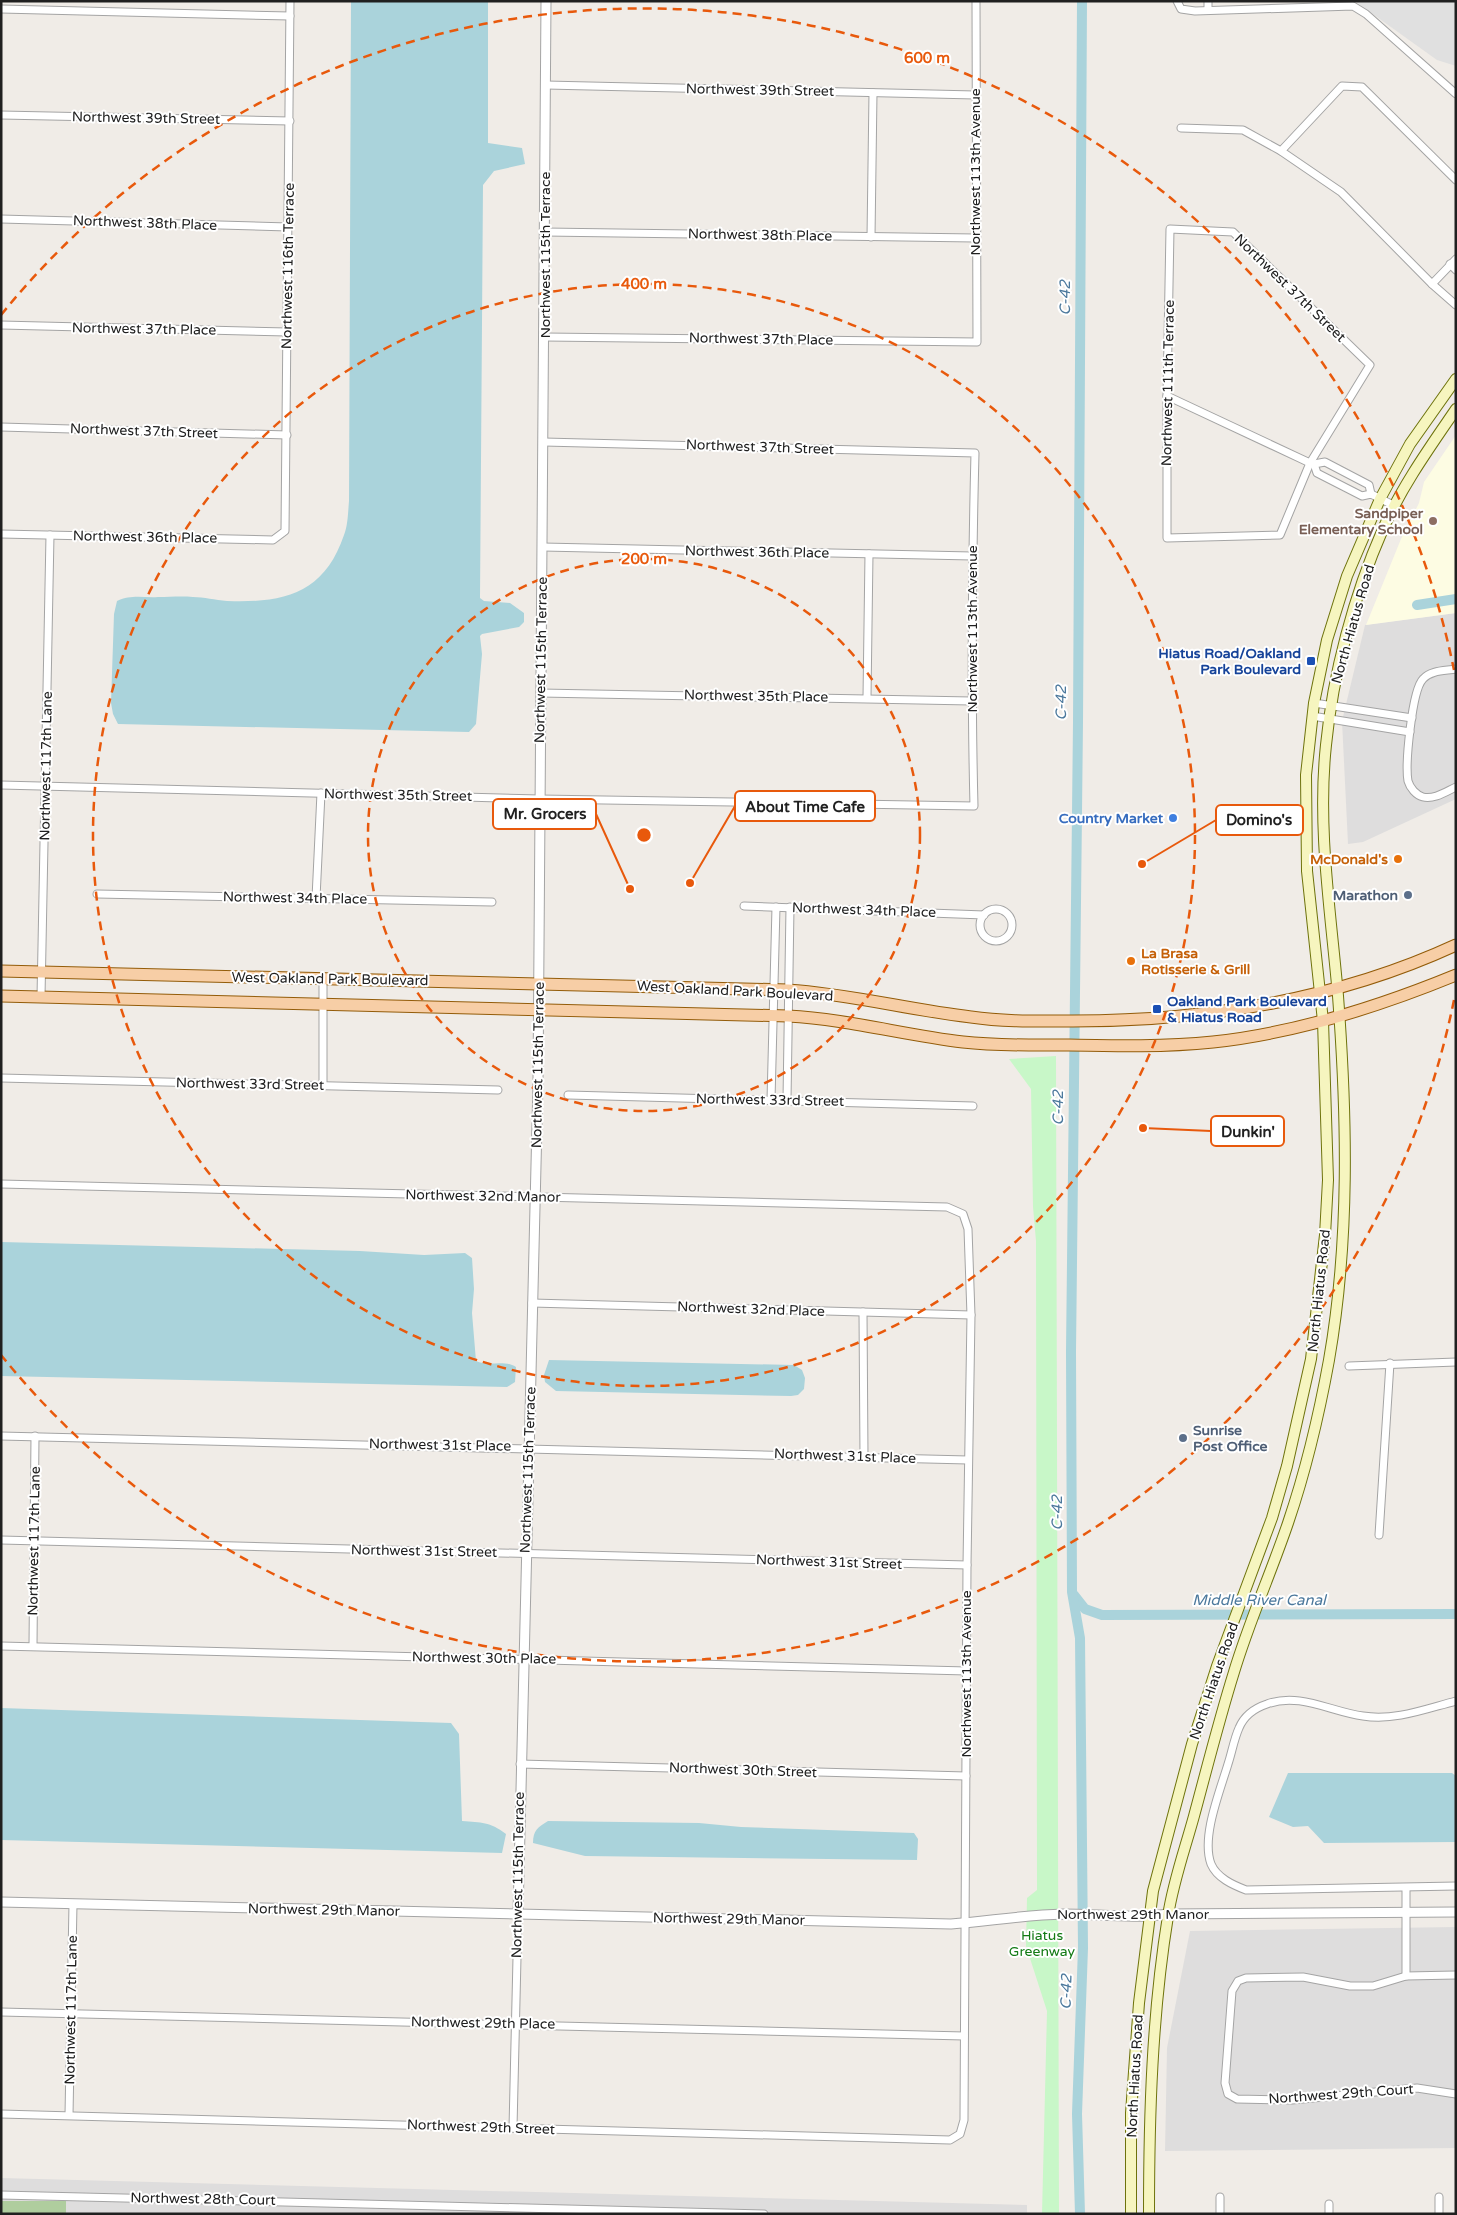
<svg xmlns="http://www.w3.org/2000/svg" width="1457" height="2215" viewBox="0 0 1457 2215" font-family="'Varela Round',sans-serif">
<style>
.residential{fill:#dedddd}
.education{fill:#fdfce3}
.forest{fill:#afcd9e}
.park{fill:#c8f7c8}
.parking{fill:#e0e0e0}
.water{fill:#aad3db}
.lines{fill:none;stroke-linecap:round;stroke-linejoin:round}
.canal{stroke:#aad3db;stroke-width:10}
.minor-casing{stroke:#a4a4a4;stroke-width:9}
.tertiary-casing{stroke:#a4a4a4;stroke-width:11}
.secondary-casing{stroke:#6e730c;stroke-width:12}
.primary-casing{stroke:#935c09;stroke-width:13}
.minor{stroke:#fff;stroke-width:7}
.tertiary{stroke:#fff;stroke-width:9}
.secondary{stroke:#f6f5bf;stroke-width:10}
.primary{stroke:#f7cea6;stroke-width:11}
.ring{fill:none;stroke:#e8590c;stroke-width:2.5;stroke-dasharray:9 6}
.education-dot{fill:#8d6e63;stroke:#fff;stroke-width:2}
.transit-dot{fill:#1a4fb4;stroke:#fff;stroke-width:2}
.shop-dot{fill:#3f7fe0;stroke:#fff;stroke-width:2}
.food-dot{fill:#e8710a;stroke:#fff;stroke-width:2}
.service-dot{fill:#5c6f8a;stroke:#fff;stroke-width:2}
.labels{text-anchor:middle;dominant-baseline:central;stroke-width:4;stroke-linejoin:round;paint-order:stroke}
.street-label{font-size:14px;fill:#202020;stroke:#fff}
.education-label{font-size:14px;font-weight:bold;fill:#785e54;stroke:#fff;text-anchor:end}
.transit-label{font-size:14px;font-weight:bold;fill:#164399;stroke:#fff;text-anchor:end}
.shop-label{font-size:14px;font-weight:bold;fill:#366cbe;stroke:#fff;text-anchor:end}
.food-label{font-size:14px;font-weight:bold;fill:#c56008;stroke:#fff;text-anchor:end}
.service-label{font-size:14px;font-weight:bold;fill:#4e5e75;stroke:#fff;text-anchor:end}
.park-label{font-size:14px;fill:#127a14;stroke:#fff}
.water-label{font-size:15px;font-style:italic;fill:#4b789c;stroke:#fff}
.centre{fill:#e8590c;stroke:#fff;stroke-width:2.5}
.ring-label{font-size:15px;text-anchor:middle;font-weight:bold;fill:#e8590c;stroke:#fff;stroke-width:4;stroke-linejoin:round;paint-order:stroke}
.leader{fill:none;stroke:#e8590c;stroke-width:2}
.callout-dot{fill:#e8590c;stroke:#fff;stroke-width:2}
.callout{fill:#fff;stroke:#e8590c;stroke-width:2}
.callout-label{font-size:15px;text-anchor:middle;font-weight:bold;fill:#202020}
</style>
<rect width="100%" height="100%" fill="#f0ece7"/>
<g class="residential">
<polygon points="1456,613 1456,799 1363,842 1348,844 1342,721 1365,625"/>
<polygon points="1456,1927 1456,2148 1165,2151 1167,2048 1190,1931"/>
<polygon points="1,2178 1027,2205 1027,2214 1,2214"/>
</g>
<polygon class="education" points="1456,435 1456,613 1366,625 1401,539 1419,503 1424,482"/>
<rect class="forest" x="1" y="2201" width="65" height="13"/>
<polygon class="park" points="1056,1056 1059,2214 1042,2214 1047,2011 1026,1946 1027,1898 1037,1890 1036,1241 1033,1207 1031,1089 1009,1059"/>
<polygon class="parking" points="1357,1 1456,1 1456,66 1437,60 1356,2"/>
<g class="water">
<path d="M351,1H488V143L522,148L525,164L494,171L483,185L480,598L484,601L510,603L524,613V622L519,627L482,634L480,636L482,654L476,724L469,732L118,724L113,714L111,703L114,614L117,601C132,594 144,598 158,597C170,597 181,596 193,597C204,597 215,600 227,601C284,603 324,594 344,535C348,525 348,512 349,501Z"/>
<path d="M1,1242L360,1251L424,1255L465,1253L472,1258L474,1289L472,1313L476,1361C489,1367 503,1359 516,1367L515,1382L507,1387L1,1376Z"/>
<polygon points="549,1360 794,1365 802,1370 805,1378 804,1389 798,1395 791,1396 556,1391 545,1382 544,1375"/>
<path d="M1,1708L451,1723L459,1734L462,1821C482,1823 489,1821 506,1834L502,1853L1,1840Z"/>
<polygon points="1288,1773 1452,1773 1456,1776 1456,1842 1324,1843 1308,1826 1293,1827 1269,1817"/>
<path d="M548,1821L699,1823L741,1827L914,1833L918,1839L917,1860L585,1856L533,1843C533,1830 538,1827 548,1821Z"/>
</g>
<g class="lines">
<g class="canal">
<polyline points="1417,605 1456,599"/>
<polyline points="1074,1595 1085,1609 1102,1615 1456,1614"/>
<polyline points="1080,2214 1077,2114 1083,1948 1080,1638 1072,1592 1071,1352 1078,722 1082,1"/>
</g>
<defs>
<g id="minor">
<polyline points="1177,1 1181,9 1195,11 1353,6 1366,14 1456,94"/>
<polyline points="1,9 290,16"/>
<polyline points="1208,10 1208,1"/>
<polyline points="546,85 975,95"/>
<polyline points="1,115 290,121"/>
<polyline points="1181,128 1243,130 1281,151 1341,192 1432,284 1456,305"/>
<polyline points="1281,151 1342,86 1362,87 1456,180"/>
<polyline points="1,219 288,227"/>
<polygon points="1170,229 1233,232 1370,365 1310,463 1280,535 1167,538 1167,396"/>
<polyline points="545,232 975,238"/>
<polyline points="871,237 873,93"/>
<polyline points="1450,264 1456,270"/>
<polyline points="1432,284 1456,259"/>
<polyline points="1,325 287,332"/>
<polyline points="545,337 977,342 976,1"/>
<polyline points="1167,396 1310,463 1314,464 1325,462 1369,485 1371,494"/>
<polyline points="1,427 287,435"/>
<polyline points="1314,464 1317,473 1362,496 1371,494 1395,506"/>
<polyline points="1,534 273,540 285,531 290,1"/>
<polyline points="543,547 972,556"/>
<path d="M1456,669C1445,671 1431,670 1423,679C1412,690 1405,764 1408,781C1410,788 1416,795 1423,797C1434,800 1447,791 1456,787"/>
<polyline points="541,693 971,701"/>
<polyline points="867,697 869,554"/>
<polyline points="1314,703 1412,718"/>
<polyline points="1312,716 1410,732"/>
<path d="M1,785L540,799L974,806C971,688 972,571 975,453L544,442"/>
<polyline points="97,894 492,902"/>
<polyline points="316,898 321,793"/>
<polyline points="744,906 984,915"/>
<circle cx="996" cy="925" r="16"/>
<polyline points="41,997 50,535"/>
<polyline points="1,1078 498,1090"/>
<polyline points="323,1085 323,979"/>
<polyline points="568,1095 973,1106"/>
<polyline points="771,1100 776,907"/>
<polyline points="787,1100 790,907"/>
<polyline points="1,1184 947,1207 963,1214 968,1229 971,1315 967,1565 964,2120 960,2134 950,2140 1,2114"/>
<polyline points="532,1303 971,1315"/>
<polyline points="863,1312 864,1457"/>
<polyline points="1349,1366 1456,1362"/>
<polyline points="1,1436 968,1460"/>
<polyline points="1379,1535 1390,1363"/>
<polyline points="1,1540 967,1565"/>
<polyline points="1,1646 967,1671"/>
<polyline points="33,1646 35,1436"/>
<path d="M1456,1701C1425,1709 1395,1721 1363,1716C1331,1712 1300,1692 1267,1704C1255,1708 1244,1716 1239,1728C1234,1739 1232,1752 1228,1764C1220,1791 1201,1837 1211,1864C1217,1878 1233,1885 1246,1890L1456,1886"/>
<polyline points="520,1764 966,1776"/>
<polyline points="1406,1888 1406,1976"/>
<polyline points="1456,1975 1406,1976 1373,1986 1350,1986 1303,1977 1246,1978 1238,1981 1232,1991 1225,2083 1228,2094 1237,2099 1292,2100 1417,2088 1456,2094"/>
<polyline points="1,2012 964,2036"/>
<polyline points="69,2115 73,1904"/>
<polyline points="513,2128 518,1915"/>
<polyline points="1,2195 764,2214"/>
<polyline points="1220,2197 1220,2214"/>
<polyline points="1329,2214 1329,2204"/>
<polyline points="1439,2214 1439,2197"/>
</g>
<g id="tertiary">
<path d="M1,1902L951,1924C989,1921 1025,1915 1063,1914C1098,1914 1133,1919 1168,1914L1456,1912"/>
<polyline points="518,1915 538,1082 546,1"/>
</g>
<g id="secondary">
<polyline points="1131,2214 1131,2113 1139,2003 1153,1891 1192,1744 1217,1666 1272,1518 1287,1466 1311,1359 1325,1235 1328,1180 1323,1021 1307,871 1306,775 1314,703 1327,640 1347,576 1380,499 1410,444 1456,379"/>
<path d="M1149,2214C1149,2114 1152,2014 1168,1916C1173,1882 1185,1849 1194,1816C1207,1768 1219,1720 1234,1672C1249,1622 1271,1573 1288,1523C1306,1470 1319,1415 1329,1360C1350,1240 1347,1117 1338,996C1331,913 1317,829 1326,745C1333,673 1354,595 1383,529C1402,486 1430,447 1456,409"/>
</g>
<g id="primary">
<path d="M1,971L788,990C850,994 910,1010 971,1017C1005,1022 1040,1021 1073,1021C1205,1021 1335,1001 1456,945"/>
<path d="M1,996L788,1016C847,1019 904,1035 963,1042C998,1046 1034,1045 1069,1045C1117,1046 1165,1047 1213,1042C1297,1033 1378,1007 1456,975"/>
</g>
</defs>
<use href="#minor" class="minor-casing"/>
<use href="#tertiary" class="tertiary-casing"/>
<use href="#secondary" class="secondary-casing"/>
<use href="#primary" class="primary-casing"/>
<use href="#minor" class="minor"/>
<use href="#tertiary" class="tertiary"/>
<use href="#secondary" class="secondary"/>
<use href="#primary" class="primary"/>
</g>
<g class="ring">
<circle cx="644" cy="835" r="276"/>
<circle cx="644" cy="835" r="551"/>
<path d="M1454 1000A827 827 0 0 1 1 1355M1 315A827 827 0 0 1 1454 670"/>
</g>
<circle class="education-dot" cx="1433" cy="521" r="5"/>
<g class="transit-dot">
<rect x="1306" y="656" width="10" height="10" rx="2.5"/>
<rect x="1152" y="1004" width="10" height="10" rx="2.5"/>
</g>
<circle class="shop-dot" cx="1173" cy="818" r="5"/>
<g class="food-dot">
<circle cx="1398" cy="859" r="5"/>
<circle cx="1131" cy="961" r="5"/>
</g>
<g class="service-dot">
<circle cx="1408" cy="895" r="5"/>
<circle cx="1183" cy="1438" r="5"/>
</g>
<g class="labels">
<g class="street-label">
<text transform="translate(760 90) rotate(1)">Northwest 39th Street</text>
<text transform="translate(146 118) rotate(1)">Northwest 39th Street</text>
<text transform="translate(975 172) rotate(-90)">Northwest 113th Avenue</text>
<text transform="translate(145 223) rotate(2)">Northwest 38th Place</text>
<text transform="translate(760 235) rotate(1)">Northwest 38th Place</text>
<text transform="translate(545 255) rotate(-90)">Northwest 115th Terrace</text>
<text transform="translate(288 266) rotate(-89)">Northwest 116th Terrace</text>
<text transform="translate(1290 288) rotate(44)">Northwest 37th Street</text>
<text transform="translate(144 329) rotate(1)">Northwest 37th Place</text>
<text transform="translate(761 339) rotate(1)">Northwest 37th Place</text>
<text transform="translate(1168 383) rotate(-89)">Northwest 111th Terrace</text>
<text transform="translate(144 431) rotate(2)">Northwest 37th Street</text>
<text transform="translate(760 447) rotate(2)">Northwest 37th Street</text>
<text transform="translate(145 537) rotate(1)">Northwest 36th Place</text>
<text transform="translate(757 552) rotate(1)">Northwest 36th Place</text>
<text transform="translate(1353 624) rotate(-74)">North Hiatus Road</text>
<text transform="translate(972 629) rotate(-90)">Northwest 113th Avenue</text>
<text transform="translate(541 660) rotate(-89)">Northwest 115th Terrace</text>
<text transform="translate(756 696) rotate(1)">Northwest 35th Place</text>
<text transform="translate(46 766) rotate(-89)">Northwest 117th Lane</text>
<text transform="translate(398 795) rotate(1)">Northwest 35th Street</text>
<text transform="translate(295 898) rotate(1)">Northwest 34th Place</text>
<text transform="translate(864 910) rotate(2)">Northwest 34th Place</text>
<text transform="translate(330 979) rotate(1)">West Oakland Park Boulevard</text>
<text transform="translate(735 991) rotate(3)">West Oakland Park Boulevard</text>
<text transform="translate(538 1065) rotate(-89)">Northwest 115th Terrace</text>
<text transform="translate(250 1084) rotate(1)">Northwest 33rd Street</text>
<text transform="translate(770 1100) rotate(1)">Northwest 33rd Street</text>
<text transform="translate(483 1196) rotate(1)">Northwest 32nd Manor</text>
<text transform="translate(1319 1291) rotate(-84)">North Hiatus Road</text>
<text transform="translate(751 1309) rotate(2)">Northwest 32nd Place</text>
<text transform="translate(440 1445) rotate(1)">Northwest 31st Place</text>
<text transform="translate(845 1456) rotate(2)">Northwest 31st Place</text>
<text transform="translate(528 1470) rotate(-88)">Northwest 115th Terrace</text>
<text transform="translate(34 1541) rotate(-89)">Northwest 117th Lane</text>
<text transform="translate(424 1551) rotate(1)">Northwest 31st Street</text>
<text transform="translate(829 1562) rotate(2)">Northwest 31st Street</text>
<text transform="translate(484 1658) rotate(1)">Northwest 30th Place</text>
<text transform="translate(966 1674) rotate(-90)">Northwest 113th Avenue</text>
<text transform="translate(1214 1681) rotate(-71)">North Hiatus Road</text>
<text transform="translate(743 1770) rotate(2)">Northwest 30th Street</text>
<text transform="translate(518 1875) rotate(-89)">Northwest 115th Terrace</text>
<text transform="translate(324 1910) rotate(1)">Northwest 29th Manor</text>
<text x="1133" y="1914">Northwest 29th Manor</text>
<text transform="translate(729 1919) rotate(1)">Northwest 29th Manor</text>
<text transform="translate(71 2010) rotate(-89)">Northwest 117th Lane</text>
<text transform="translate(483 2023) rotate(1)">Northwest 29th Place</text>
<text transform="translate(1135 2076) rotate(-87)">North Hiatus Road</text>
<text transform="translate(1341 2094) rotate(-4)">Northwest 29th Court</text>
<text transform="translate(481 2127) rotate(2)">Northwest 29th Street</text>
<text transform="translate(203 2199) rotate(1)">Northwest 28th Court</text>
</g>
<g class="education-label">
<text x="1423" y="513">Sandpiper<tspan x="1423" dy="16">Elementary School</tspan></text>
</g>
<g class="transit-label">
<text x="1301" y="653">Hiatus Road/Oakland<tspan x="1301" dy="16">Park Boulevard</tspan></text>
<text x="1167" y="1001" text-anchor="start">Oakland Park Boulevard<tspan x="1167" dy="16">&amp; Hiatus Road</tspan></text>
</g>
<g class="shop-label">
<text x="1163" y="818">Country Market</text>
</g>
<g class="food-label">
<text x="1388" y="859">McDonald's</text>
<text x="1141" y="953" text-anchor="start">La Brasa<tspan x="1141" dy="16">Rotisserie &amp; Grill</tspan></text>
</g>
<g class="service-label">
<text x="1398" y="895">Marathon</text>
<text x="1193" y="1430" text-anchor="start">Sunrise<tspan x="1193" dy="16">Post Office</tspan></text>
</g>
<g class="park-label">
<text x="1042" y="1935">Hiatus<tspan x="1042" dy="16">Greenway</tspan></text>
</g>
<g class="water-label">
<text transform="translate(1065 298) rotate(-90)">C-42</text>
<text transform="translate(1061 703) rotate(-90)">C-42</text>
<text transform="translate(1058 1108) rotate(-90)">C-42</text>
<text transform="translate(1057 1513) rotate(-90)">C-42</text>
<text x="1259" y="1600">Middle River Canal</text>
<text transform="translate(1066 1992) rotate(-88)">C-42</text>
</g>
</g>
<circle cx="644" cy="835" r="8" class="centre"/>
<g class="ring-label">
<text x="927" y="63">600 m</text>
<text x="644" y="289">400 m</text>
<text x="644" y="564">200 m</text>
</g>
<path class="leader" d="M690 883L735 806M630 889L596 814M1142 864L1216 820M1143 1128L1211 1131"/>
<g class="callout-dot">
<circle cx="690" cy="883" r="5"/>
<circle cx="630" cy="889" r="5"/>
<circle cx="1142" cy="864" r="5"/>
<circle cx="1143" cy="1128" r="5"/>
</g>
<g class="callout">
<rect x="735" y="791" width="140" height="30" rx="5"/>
<rect x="493" y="799" width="103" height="30" rx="5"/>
<rect x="1216" y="805" width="87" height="30" rx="5"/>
<rect x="1211" y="1116" width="73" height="30" rx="5"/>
</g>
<g class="callout-label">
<text x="805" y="812">About Time Cafe</text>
<text x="545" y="819">Mr. Grocers</text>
<text x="1259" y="825">Domino's</text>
<text x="1248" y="1137">Dunkin'</text>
</g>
<rect width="1457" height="2215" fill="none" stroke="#202020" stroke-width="5"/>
</svg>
